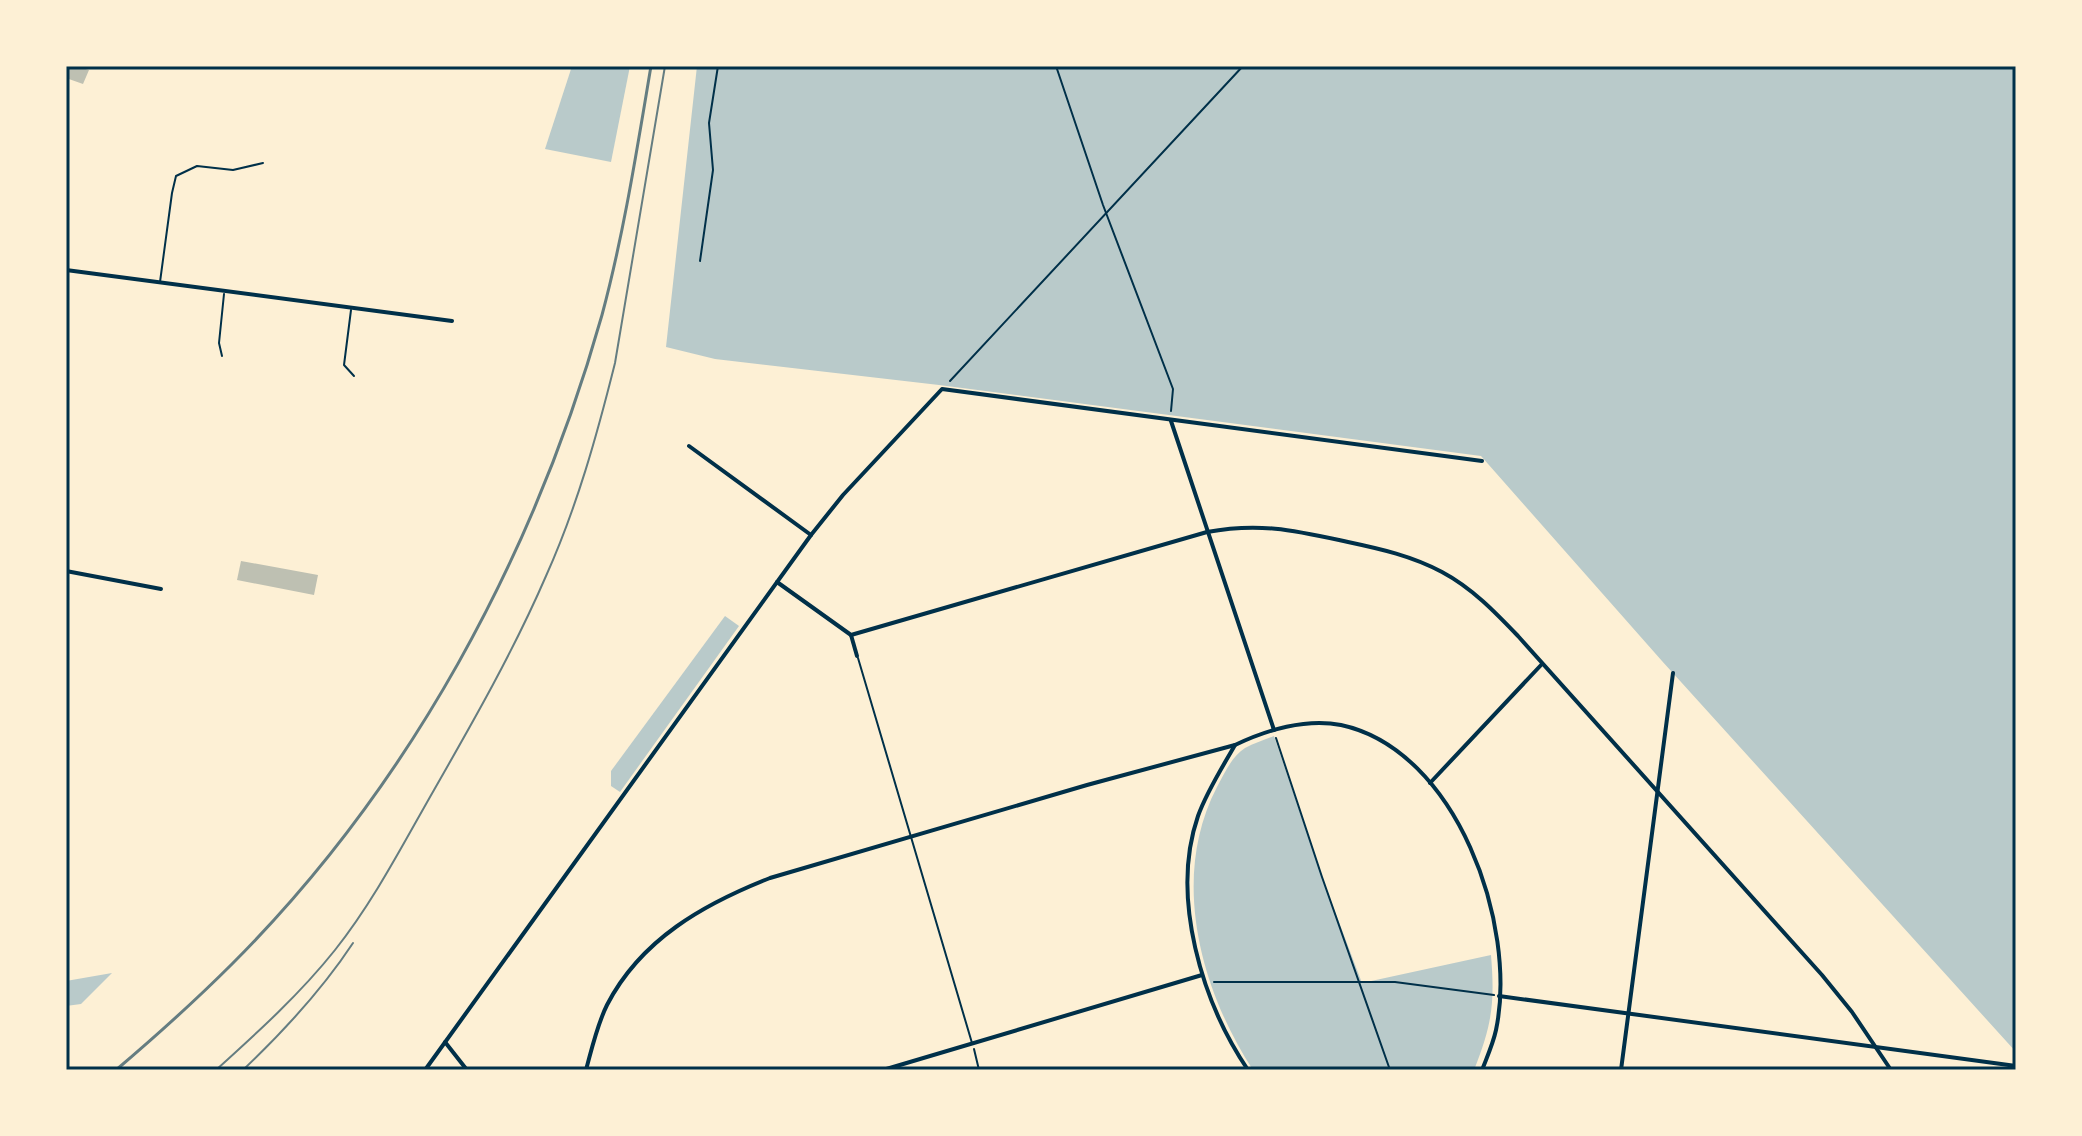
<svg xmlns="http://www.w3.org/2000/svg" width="2082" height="1136" viewBox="0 0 2082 1136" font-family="'Open Sans',sans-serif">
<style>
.green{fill:#b9caca}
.building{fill:#bec0b2}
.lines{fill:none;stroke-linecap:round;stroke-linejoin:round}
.path{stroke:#003049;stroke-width:2}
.service{stroke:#003049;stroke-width:2}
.minor{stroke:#003049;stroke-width:4}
.tram{stroke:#657d81;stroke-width:2}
.rail{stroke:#657d81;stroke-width:3}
.neatline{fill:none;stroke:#003049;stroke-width:3}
</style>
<rect width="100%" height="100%" fill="#fdf0d5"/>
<g class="green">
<polygon points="572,66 630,66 611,162 545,149"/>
<polygon points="697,66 2016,66 2016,1052 1662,661 1481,456 939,385 715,359 666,347"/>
<polygon points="725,616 739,626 620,792 611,786 611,771"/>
<path d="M1274,736L1322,877L1362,983L1491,955C1495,1003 1492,1025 1474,1070H1253C1200,989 1170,877 1217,787C1224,774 1232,756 1245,748C1254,743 1265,740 1274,736Z"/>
<polygon points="112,973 81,1004 66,1006 66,981"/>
</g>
<g class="building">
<polygon points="66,66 83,66 82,68 89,70 83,84 66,78"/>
<polygon points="241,561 318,575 314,595 237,580"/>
</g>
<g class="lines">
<g class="path">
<polyline points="1056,66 1103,205 1173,389 1171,411"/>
<polyline points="700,261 713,170 709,123 718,66"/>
<polyline points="950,381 1243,66"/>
<polyline points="1276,738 1322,877 1390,1070"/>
<polyline points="1214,982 1395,982 1494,995"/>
<polyline points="974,1049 979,1070"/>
</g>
<g class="service">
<polyline points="160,282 172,193 176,176 197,166 233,170 263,163"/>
<polyline points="351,310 344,365 354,376"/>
<polyline points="222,356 219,343 224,294"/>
<polyline points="858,658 972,1043"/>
</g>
<g class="minor">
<polyline points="66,270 452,321"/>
<polyline points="1171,421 1274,730"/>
<polyline points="689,446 811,535"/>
<polyline points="66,571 161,589"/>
<path d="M777,582L851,635L1207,532C1261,522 1297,531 1348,542C1381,549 1412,556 1442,572C1472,588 1495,612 1518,636L1822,975L1852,1012L1891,1070"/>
<polyline points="851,635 857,656"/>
<polyline points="1430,783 1542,664"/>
<polyline points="1499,996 2016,1066"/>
<polyline points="445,1042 467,1070"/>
<polyline points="425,1070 811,535 843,495 942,389 1482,461"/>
<path d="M586,1070C592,1048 597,1025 607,1005C641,939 704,904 770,878L1087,785L1235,745"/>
<polyline points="883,1070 1202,975"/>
<path d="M1248,1070C1202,1002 1170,897 1198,816C1207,791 1222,768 1235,745C1266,730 1306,718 1341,725C1457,750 1518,925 1496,1030C1493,1044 1487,1057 1482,1070"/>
<polyline points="1621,1070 1673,673"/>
</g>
<g class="tram">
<path d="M216,1070C258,1032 300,994 335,950C374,901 403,844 434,790C474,720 514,650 546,576C577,507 597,435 615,363L665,66"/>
<path d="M243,1070C284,1031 322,990 353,943"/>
</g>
<path class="rail" d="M116,1070C156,1036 195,1001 232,964C410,786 534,556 602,315C624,233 637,149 651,66"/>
</g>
<rect width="2082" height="1136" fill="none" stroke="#fdf0d5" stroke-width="136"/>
<rect x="68" y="68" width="1946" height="1000" class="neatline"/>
</svg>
